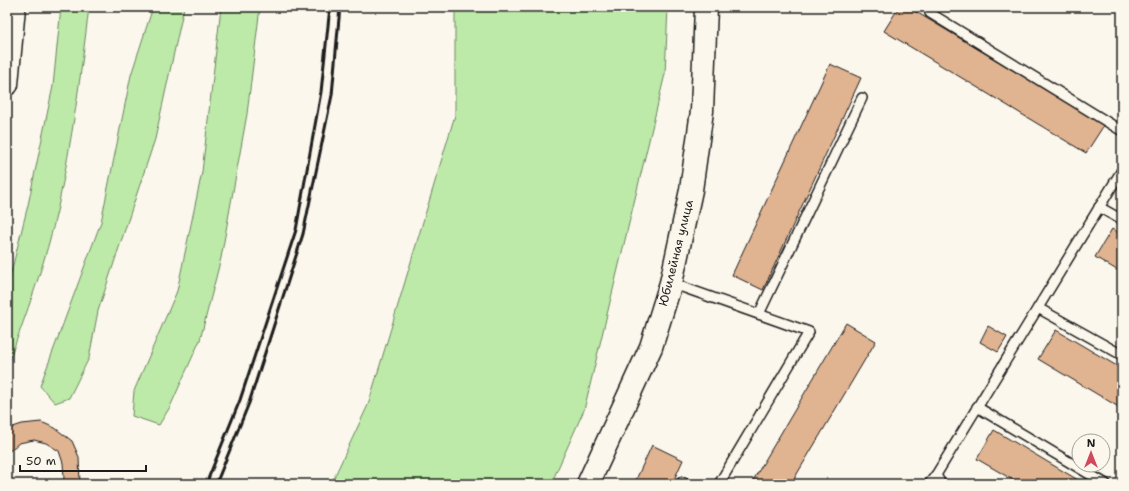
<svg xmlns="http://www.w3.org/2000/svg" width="1129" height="491" viewBox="0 0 1129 491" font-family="'Shantell Sans',sans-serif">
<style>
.green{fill:#bdeaa8;stroke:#6c8362}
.building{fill:#e0b391;stroke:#1c1c1c}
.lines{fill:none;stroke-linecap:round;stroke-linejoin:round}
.service-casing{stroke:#1c1c1c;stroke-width:12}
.tertiary-casing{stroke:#1c1c1c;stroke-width:25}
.primary-casing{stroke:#1c1c1c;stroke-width:25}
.path{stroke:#1c1c1c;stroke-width:2.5;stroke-dasharray:1 3;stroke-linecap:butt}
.service{stroke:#fbf7ec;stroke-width:9}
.tertiary{stroke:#fbf7ec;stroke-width:22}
.primary{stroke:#fbf7ec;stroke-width:22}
.rail{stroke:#1c1c1c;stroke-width:3}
.labels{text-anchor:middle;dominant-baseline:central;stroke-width:4;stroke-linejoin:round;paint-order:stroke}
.street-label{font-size:12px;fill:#1c1c1c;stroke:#fbf7ec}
</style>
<rect width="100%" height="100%" fill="#fbf7ec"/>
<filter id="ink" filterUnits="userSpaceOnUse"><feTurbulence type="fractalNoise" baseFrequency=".025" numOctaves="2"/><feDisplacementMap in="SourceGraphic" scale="8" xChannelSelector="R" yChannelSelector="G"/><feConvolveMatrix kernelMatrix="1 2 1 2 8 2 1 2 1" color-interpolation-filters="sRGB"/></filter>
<g filter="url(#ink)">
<g class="green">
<path d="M61,7H89C81,74 72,141 58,207C46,261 26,315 7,366V289L28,205L53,86Z"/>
<polygon points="153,7 184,7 155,139 98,311 89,358 69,398 55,403 40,386 101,222 131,75"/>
<polygon points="221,7 260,7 247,114 221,258 200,340 170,407 159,425 132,416 134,391 177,291 202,172"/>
<polygon points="455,7 668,7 665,74 584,410 551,484 331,484 368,405 455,115"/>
</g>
<g class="building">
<polygon points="899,7 908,7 1104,125 1086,153 884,31"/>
<polygon points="830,64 861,78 763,290 732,275"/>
<polygon points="1112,229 1122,235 1122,273 1095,257"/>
<polygon points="846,323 876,341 791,484 751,484"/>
<polygon points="988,326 1007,337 998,352 980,342"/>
<polygon points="1056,330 1122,369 1122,409 1038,359"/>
<polygon points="41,422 55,428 72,441 79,457 80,484 62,484 64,478 63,463 59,451 46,443 34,440 19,443 7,453 7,429 22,424"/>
<polygon points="994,430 1051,464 1085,484 1020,484 977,459"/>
<polygon points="652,445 683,460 672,484 634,484"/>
</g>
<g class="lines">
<defs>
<g id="service">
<polyline points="930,13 1122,131"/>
<polyline points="1099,207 1122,220"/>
<polyline points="671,283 809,332 719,484"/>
<polyline points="1038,308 1122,355"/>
<polyline points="759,314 862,98"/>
<polyline points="977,407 1106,484"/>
<polyline points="936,475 941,484"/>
<polyline points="681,484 682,482 686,484"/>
<polyline points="929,484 936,475 1122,170"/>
</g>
<polyline id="tertiary" points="588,484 651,347 671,283 691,190 702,111 706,7"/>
<polyline id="primary" points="7,84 14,7"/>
</defs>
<use href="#service" class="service-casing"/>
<use href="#tertiary" class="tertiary-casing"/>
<use href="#primary" class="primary-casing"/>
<polyline class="path" points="967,484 970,480 976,484"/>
<use href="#service" class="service"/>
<use href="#tertiary" class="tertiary"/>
<use href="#primary" class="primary"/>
<g class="rail">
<polyline points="206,484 240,400 296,230 321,92 330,7"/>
<polyline points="216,484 249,403 303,234 332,95 340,7"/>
</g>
</g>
</g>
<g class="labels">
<g class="street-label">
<text transform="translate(676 253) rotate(-76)">Юбилейная улица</text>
</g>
</g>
<rect width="1129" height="491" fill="none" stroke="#fbf7ec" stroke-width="24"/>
<rect x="12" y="12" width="1105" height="467" fill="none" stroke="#1c1c1c" stroke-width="1.5" filter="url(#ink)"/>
<g transform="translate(1091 453)"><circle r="19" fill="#fbf7ec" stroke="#a29f99"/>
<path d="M0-3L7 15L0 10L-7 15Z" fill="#d1495b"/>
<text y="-6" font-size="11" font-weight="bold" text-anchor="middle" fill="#1c1c1c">N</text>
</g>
<path d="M20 465v6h126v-6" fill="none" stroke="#1c1c1c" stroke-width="2"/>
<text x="26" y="465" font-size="12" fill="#1c1c1c" stroke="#fbf7ec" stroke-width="3" paint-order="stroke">50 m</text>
</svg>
